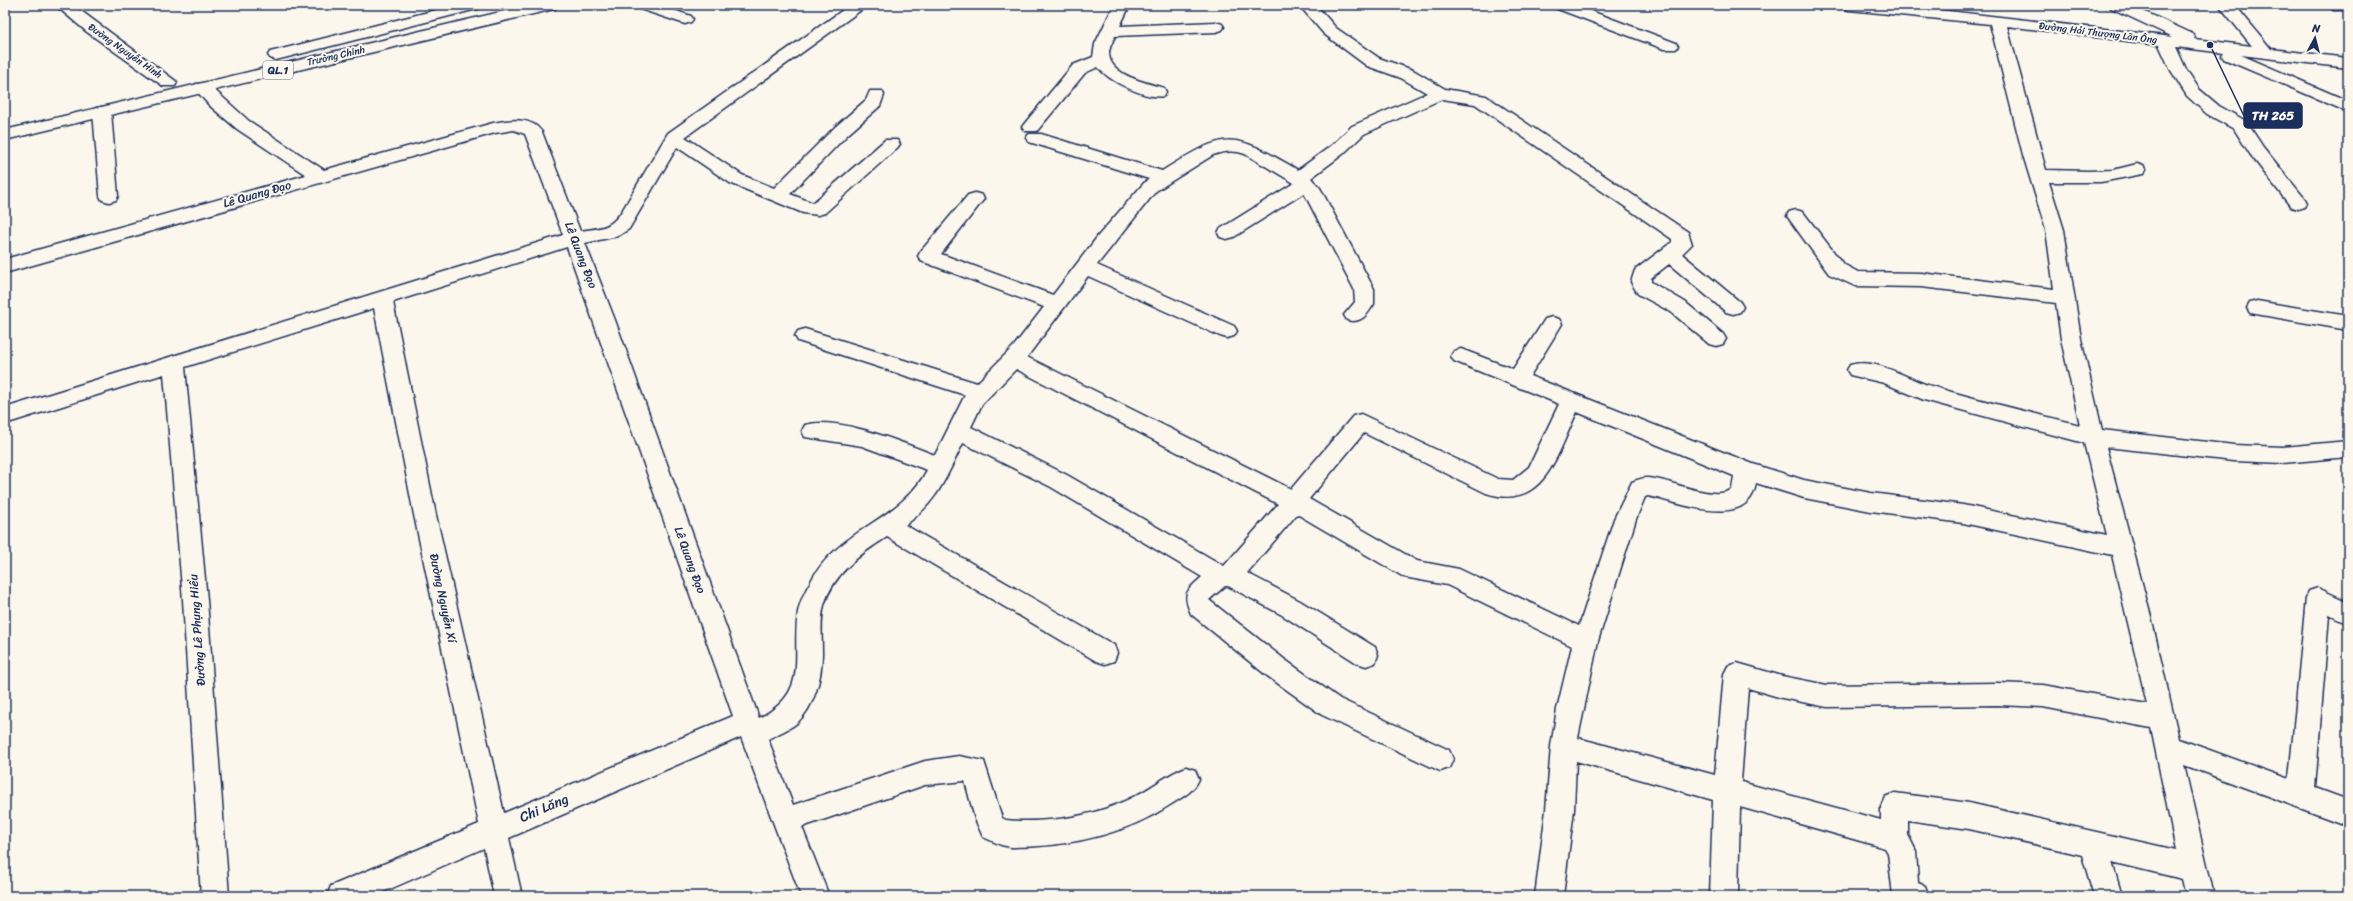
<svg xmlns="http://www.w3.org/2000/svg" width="2353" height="901" viewBox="0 0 2353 901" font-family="Sriracha,sans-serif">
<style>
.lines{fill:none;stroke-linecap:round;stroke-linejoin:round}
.minor-casing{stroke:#1b2f5e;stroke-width:3}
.highway-casing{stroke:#1b2f5e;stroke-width:3}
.minor{fill:#fbf7ec;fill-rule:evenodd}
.highway{fill:#fbf7ec;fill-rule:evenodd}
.labels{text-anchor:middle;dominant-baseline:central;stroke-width:4;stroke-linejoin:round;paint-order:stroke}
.far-street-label{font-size:10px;fill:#1b2f5e;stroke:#fbf7ec}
.shield{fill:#fbf7ec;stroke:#5e6b89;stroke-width:1}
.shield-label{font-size:11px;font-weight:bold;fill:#1b2f5e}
.street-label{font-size:12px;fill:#1b2f5e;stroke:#fbf7ec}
.near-street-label{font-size:14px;fill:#1b2f5e;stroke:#fbf7ec}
.leader{fill:none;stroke:#1b2f5e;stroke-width:1.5}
.callout-dot{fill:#1b2f5e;stroke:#fbf7ec;stroke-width:1.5}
.callout{fill:#1b2f5e;stroke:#1b2f5e;stroke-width:1.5}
.callout-label{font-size:13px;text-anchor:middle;font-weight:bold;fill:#fff}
</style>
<rect width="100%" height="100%" fill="#fbf7ec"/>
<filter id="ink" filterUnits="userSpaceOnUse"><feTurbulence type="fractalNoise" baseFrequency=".025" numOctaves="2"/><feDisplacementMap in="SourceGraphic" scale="8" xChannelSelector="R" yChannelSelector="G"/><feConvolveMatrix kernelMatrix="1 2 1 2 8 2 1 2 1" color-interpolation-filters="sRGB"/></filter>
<g filter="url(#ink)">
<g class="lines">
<defs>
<g id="minor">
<polygon points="55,5 73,5 177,82 175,86 163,86 87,32"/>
<polygon points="635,5 659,5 691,16 693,19 691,22 685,24 637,8"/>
<path d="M850,5H868L685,137L742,175L774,188L835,127L866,100L870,91H882L884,95L880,106L847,135L790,194L813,203L885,140H897L900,144L897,148L825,213L818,215L803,213L730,183L677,147L629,229L618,236L585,243L615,320L759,718C811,692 791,657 798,612C800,601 805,591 811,581C839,528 901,521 927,470L862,446L805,437L802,431L805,425C838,415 903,443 935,455L965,395L798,341L795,336L798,331L805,329L977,383L1014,346L1044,307L921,261L918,256L921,251L968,195L975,193L982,195L984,199L941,254L1053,295L1098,236L1144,183L1149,179L1029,142L1026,138L1029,134H1041L1162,171C1228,130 1231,131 1298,170L1331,146L1352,126L1427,93L1401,78L1367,66L1324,34L1299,5H1316L1336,28L1379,58L1413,70L1445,89L1486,96L1688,232L1692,244L1682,254L1740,302L1743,307L1740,312L1733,314L1726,312L1669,264L1651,278V282L1685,302L1723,334L1726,339L1723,344L1716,346L1709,344L1671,312L1638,294L1631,282L1635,270L1672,242V239L1475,104L1442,99L1364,134L1343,154L1311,178L1320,188L1374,289V304C1367,315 1361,324 1347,320L1344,315L1355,302L1354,289L1304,193L1234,237L1227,239L1220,237L1218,233L1220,229L1294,183L1245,154C1234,150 1224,151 1213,155L1156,191L1097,265L1234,326L1237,331L1234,336L1227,338L1220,336L1088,276L1027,357L1291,489L1353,416L1361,414L1498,479L1513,480L1529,467L1559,404L1454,361L1451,356L1454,351L1461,349L1513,369L1545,319L1552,317L1559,319L1562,324L1530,376L1753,464L1804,480L1871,493L1963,505L2107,535L2084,443L1924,400L1884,383L1850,375L1847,370L1850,365C1876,357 1907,379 1931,386C1980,401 2030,412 2080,425L2061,339L2056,303L1921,287L1855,286L1829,274L1787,216L1789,212L1796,210L1803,212L1843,264L1858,272L1921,273L2054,289L2046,230L2023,155L1990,24L1849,10L1843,8L1841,5H1896L2173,37L2111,8L2109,5H2130L2193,34L2195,37L2194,39L2252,46L2219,5H2235L2271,49L2348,58V68L2241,55L2348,101V112L2224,59L2222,56L2224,53L2176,47L2186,69L2199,89L2219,106L2246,121L2263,147L2305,199L2307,203L2305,207L2298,209L2291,207L2250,154L2234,129L2207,114L2187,96L2170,69L2159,45L2007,26L2046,170L2089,171L2113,170L2137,164L2143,166L2146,170L2143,174L2101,182H2049L2064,230L2081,339L2102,430L2234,445L2283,447L2348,441V457L2283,463L2234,461L2106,447L2151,617L2179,739L2289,779L2306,598L2309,591L2318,588L2348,602V624L2329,615L2315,788L2348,800V826L2184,765L2214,896H2186L2182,879L2112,862L2122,896H2094L2082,855L1969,829L1908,820V835L1916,851L1918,883L1925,886L1929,896H1893L1888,853L1885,848L1740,807L1738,896H1710L1713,800L1576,761L1574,810L1563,896H1535L1546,810L1551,746L1557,709L1572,646L1447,585L1404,577L1297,514L1247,573L1300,601L1375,647L1378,655L1375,663L1366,666L1357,663L1282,615L1228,586H1225L1209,600L1284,659L1340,699L1449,750L1453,759L1449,768L1440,771L1322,715L1266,675L1191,614C1182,594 1186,591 1202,577L1051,487L963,443C946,477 938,502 905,525L1114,645L1117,653L1114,661L1105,664L1096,661L887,537C860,554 834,573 824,605C820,620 822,637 822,653C822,677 815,706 797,723C788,730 777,734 768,739L793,805L925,761L959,756L984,761L1002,818L1006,820C1048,824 1098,816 1135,796C1153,787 1168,774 1186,767L1195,770L1199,779C1194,791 1184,796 1173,803C1125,835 1068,847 1011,847L1001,845L983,837L975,819L965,781L925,785L802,827L829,896H801L741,737L509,838L522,896H494L484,848L374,896H327L331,886L479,824L414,515L374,308L185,367L207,600L229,896H201L183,600L164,374L5,424V408L563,235L525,134L514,130L495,133L5,273V259L306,175L237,129L209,105L194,88L196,84H208L249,121L324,170L493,123C510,120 531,116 542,132L580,231C601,228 610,229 622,211L668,133ZM567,247L733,716L504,813L436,515L393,302ZM1016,369L1278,504L1224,566L1067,475L971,427L982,404ZM1577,412L1734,476L1732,489C1713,503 1669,478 1647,478C1642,478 1637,480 1632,482L1614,519L1579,626L1459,569L1417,561L1309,499L1364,433L1486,493C1545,512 1557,453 1577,412ZM1756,483L1804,498L1871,511L1963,523L2112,555L2147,704L2043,685L1997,683L1827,685L1782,676L1737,663L1728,666L1724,674L1715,775L1578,738L1598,641L1636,519L1645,497L1648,496C1678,502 1749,532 1756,483ZM1748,688L1782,698L1827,707L1997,705L2043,707L2151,728L2176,850L1969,803L1895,793L1885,797L1881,806V820L1741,782Z"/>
<path d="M1114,5H1130L1120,26L1216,22L1222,24L1224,27L1222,30L1216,32L1115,36C1113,41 1109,48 1109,53C1109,76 1148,83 1164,88L1166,92L1164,96C1147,100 1108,81 1098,67L1085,73L1037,131H1025L1022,127L1025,123L1073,65L1093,57L1095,44Z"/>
<polygon points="1553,5 1575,5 1676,43 1678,46 1676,49 1664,49 1555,8"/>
<polygon points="2330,5 2346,5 2347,7 2345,10 2333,10"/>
<polygon points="102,107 108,108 111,112 118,196 116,200 109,202 102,200 100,196 93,112 96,108"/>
<polygon points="2257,301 2348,316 2348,330 2250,313 2247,308 2250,303"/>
</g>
<g id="highway">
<polygon points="456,5 483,5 481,8 276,60 270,58 268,55 270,52"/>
<polygon points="530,5 558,5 556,8 550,10 5,140 5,130"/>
</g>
</defs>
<use href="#minor" class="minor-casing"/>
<use href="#highway" class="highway-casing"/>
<use href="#minor" class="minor"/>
<use href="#highway" class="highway"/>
</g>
</g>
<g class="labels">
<g class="far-street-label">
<text transform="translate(2098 33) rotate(7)">Đường Hải Thượng Lãn Ông</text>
<text transform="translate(125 51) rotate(35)">Đường Nguyễn Hinh</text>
<text transform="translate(336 56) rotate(-13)">Trường Chinh</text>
</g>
<rect class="shield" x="263" y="61" width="30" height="18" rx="3"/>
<g class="shield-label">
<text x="278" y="70">QL.1</text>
</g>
<g class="street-label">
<text transform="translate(257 194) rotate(-16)">Lê Quang Đạo</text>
<text transform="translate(581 255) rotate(69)">Lê Quang Đạo</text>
<text transform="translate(690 560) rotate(70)">Lê Quang Đạo</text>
<text transform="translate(443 598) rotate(78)">Đường Nguyễn Xí</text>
<text transform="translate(197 630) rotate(-94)">Đường Lê Phụng Hiểu</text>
</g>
<g class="near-street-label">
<text transform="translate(544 808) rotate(-23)">Chi Lăng</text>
</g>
</g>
<path class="leader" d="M2210 45L2244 116"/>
<circle class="callout-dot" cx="2210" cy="45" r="4"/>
<rect class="callout" x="2244" y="103" width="58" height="25" rx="4"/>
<g class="callout-label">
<text x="2273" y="120">TH 265</text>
</g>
<rect width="2353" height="901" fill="none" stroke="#fbf7ec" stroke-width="20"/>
<rect x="10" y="10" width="2333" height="881" fill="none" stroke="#1b2f5e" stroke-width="1.5" filter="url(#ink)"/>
<g transform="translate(2315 38) rotate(7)" stroke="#fbf7ec" stroke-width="3" paint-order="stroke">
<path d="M0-3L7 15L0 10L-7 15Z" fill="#1b2f5e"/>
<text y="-6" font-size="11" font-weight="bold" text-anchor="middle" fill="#1b2f5e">N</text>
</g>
</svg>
